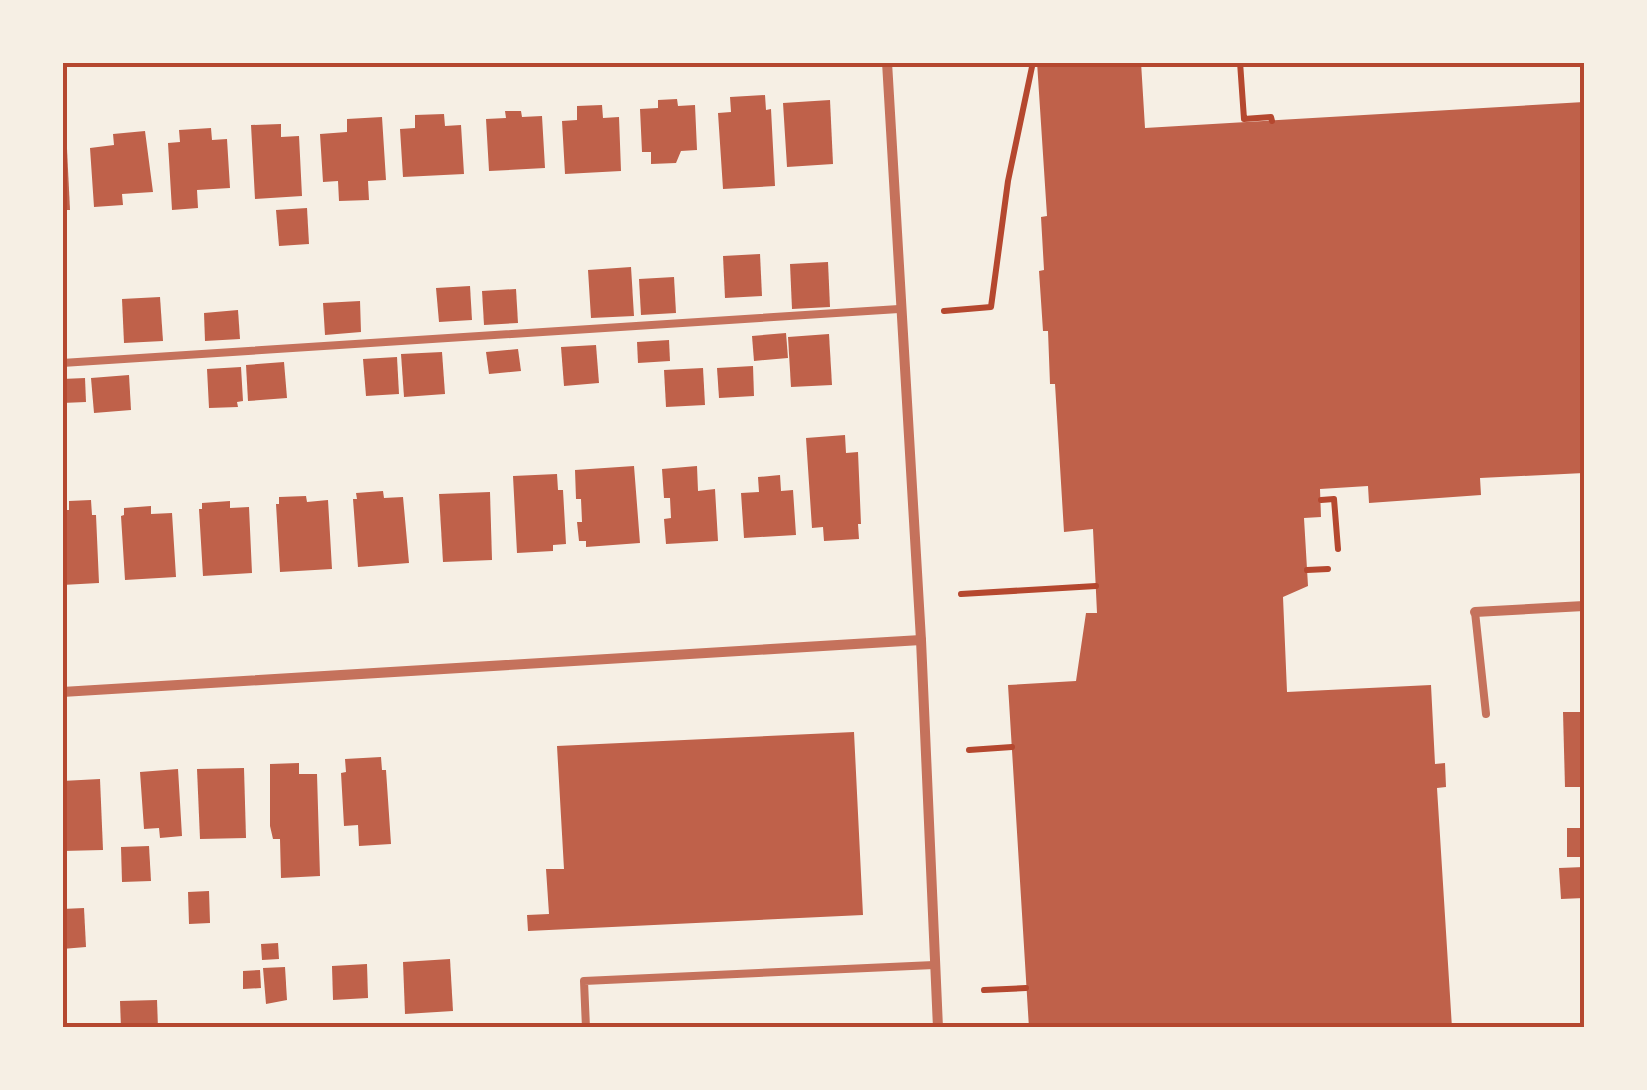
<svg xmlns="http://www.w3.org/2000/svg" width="1647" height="1090" viewBox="0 0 1647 1090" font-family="'Titillium Web',sans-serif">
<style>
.building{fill:#bf614a}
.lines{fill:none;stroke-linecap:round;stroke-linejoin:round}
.path{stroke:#b5482f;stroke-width:6}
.service{stroke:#c5725c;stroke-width:8}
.minor{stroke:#c5725c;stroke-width:10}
.neatline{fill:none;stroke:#b5482f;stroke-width:4}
</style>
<rect width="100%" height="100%" fill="#f6efe4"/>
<g class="building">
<polygon points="1037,62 1141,62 1145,128 1584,102 1584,473 1480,478 1481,495 1369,503 1368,486 1320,489 1321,517 1304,518 1308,586 1283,597 1287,692 1431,685 1435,764 1445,763 1446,787 1437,788 1452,1028 1029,1028 1008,685 1076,681 1086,613 1097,613 1093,529 1064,532 1055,384 1050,384 1048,331 1043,331 1039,271 1044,270 1041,217 1047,216"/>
<polygon points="765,95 766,110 771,109 775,186 723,189 718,113 731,112 730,97"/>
<polygon points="677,99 678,106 695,105 697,150 681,151 676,163 651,164 651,152 642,152 640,109 658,108 658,100"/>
<polygon points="830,100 833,164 787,167 783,103"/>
<polygon points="602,105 603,118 619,117 621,171 565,174 562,121 577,120 577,106"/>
<polygon points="505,111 521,111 522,117 542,116 545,168 489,171 486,119 506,118"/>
<polygon points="444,114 445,126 461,125 464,174 403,177 400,129 415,128 415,115"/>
<polygon points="382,117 386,180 368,181 369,200 339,201 338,181 323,182 320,134 347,132 347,119"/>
<polygon points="281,124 281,137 299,136 302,196 255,199 251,125"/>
<polygon points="211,128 212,140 227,139 230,188 197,190 198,208 172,210 168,143 180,142 179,130"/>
<polygon points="145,131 153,192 122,194 123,205 94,207 90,148 114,145 113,134"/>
<polygon points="62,149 67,149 70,210 62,210"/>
<polygon points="307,208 309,244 279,246 276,210"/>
<polygon points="760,254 762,296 725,298 723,256"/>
<polygon points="828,262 830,307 792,309 790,264"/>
<polygon points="631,267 634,316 591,318 588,270"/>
<polygon points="674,277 676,313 641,315 639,279"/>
<polygon points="470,286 472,320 439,322 436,288"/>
<polygon points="516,289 518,323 484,325 482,291"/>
<polygon points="160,297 163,341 124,343 122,299"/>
<polygon points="360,301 361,332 325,335 323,303"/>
<polygon points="238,310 240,339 205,341 204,313"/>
<polygon points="786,333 788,358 754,361 752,336"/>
<polygon points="829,334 832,385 791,387 788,337"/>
<polygon points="669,340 670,361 638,363 637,342"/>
<polygon points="596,345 599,383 564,386 561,347"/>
<polygon points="518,349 521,371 489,374 486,352"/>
<polygon points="442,352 445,394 404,397 401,354"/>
<polygon points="397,357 399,394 366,396 363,359"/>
<polygon points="284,362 287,398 248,401 246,365"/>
<polygon points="753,366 754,396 719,398 717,368"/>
<polygon points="241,367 243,401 237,402 238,407 209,408 207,369"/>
<polygon points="703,368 705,405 666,407 664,370"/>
<polygon points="129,375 131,410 94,413 91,378"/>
<polygon points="85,378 86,402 62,403 62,379"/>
<polygon points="845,435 846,453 858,452 861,524 858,524 859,539 824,541 823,527 812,528 806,438"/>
<polygon points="634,466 640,543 586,547 586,541 579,541 577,522 582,522 581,499 576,499 575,470"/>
<polygon points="697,466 698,491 715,489 718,541 666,544 664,519 671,518 670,498 664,498 662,469"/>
<polygon points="557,474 558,490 563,490 566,544 553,545 553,551 517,553 513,476"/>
<polygon points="780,475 781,491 793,490 796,535 744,538 741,493 759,492 758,477"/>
<polygon points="383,491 384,498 403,497 409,563 358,567 353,499 357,499 356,493"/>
<polygon points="490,492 492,560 443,562 439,494"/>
<polygon points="306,496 307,502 328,500 332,569 280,572 276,504 279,504 279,497"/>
<polygon points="91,500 92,515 96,515 99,583 62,585 62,510 69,510 69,501"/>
<polygon points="230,501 230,508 249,507 252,573 203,576 199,509 202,509 202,503"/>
<polygon points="151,506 151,514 172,513 176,577 125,580 121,516 124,515 124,508"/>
<polygon points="1563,712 1584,712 1584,787 1565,787"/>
<polygon points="854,732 863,915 528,931 527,915 549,914 546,869 564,869 557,746"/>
<polygon points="381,757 382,770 386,770 391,844 359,846 358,825 344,826 341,773 346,772 345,759"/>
<polygon points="299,763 299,774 317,774 320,876 281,878 280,839 273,839 270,826 270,764"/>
<polygon points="244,768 246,838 200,839 197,769"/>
<polygon points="178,769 182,836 160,838 159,828 144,829 140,772"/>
<polygon points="100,779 103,850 62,851 62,781"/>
<rect x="1567" y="828" width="17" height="29"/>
<polygon points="149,846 151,881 122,882 121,847"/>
<polygon points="1584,867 1584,898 1561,899 1559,868"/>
<polygon points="209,891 210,923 189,924 188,892"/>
<polygon points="84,908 86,947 62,949 62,909"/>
<polygon points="278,943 279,959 262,960 261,944"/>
<polygon points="450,959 453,1011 405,1014 403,962"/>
<polygon points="367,964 368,998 333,1000 332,966"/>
<polygon points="285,967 287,1000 266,1004 263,968"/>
<polygon points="260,970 261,988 243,989 243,971"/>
<polygon points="157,1000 158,1028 121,1028 120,1001"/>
</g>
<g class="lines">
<g class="path">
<polyline points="1240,62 1244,119 1271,117 1272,121"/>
<polyline points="944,311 991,307 1008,181 1033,62"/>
<polyline points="1321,500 1334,499 1338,549"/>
<polyline points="1307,570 1328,569"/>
<polyline points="961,594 1096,586"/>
<polyline points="969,750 1012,747"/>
<polyline points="984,990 1026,988"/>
</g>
<g class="service">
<polyline points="62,363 899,309"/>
<polyline points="1475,612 1486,714"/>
<polyline points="586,1028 584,981 934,965"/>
</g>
<g class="minor">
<polyline points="887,62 921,640 938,1028"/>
<polyline points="1475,612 1584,606"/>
<polyline points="62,692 921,640"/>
</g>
</g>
<rect width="1647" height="1090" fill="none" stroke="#f6efe4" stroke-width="130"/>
<rect x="65" y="65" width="1517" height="960" class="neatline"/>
</svg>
